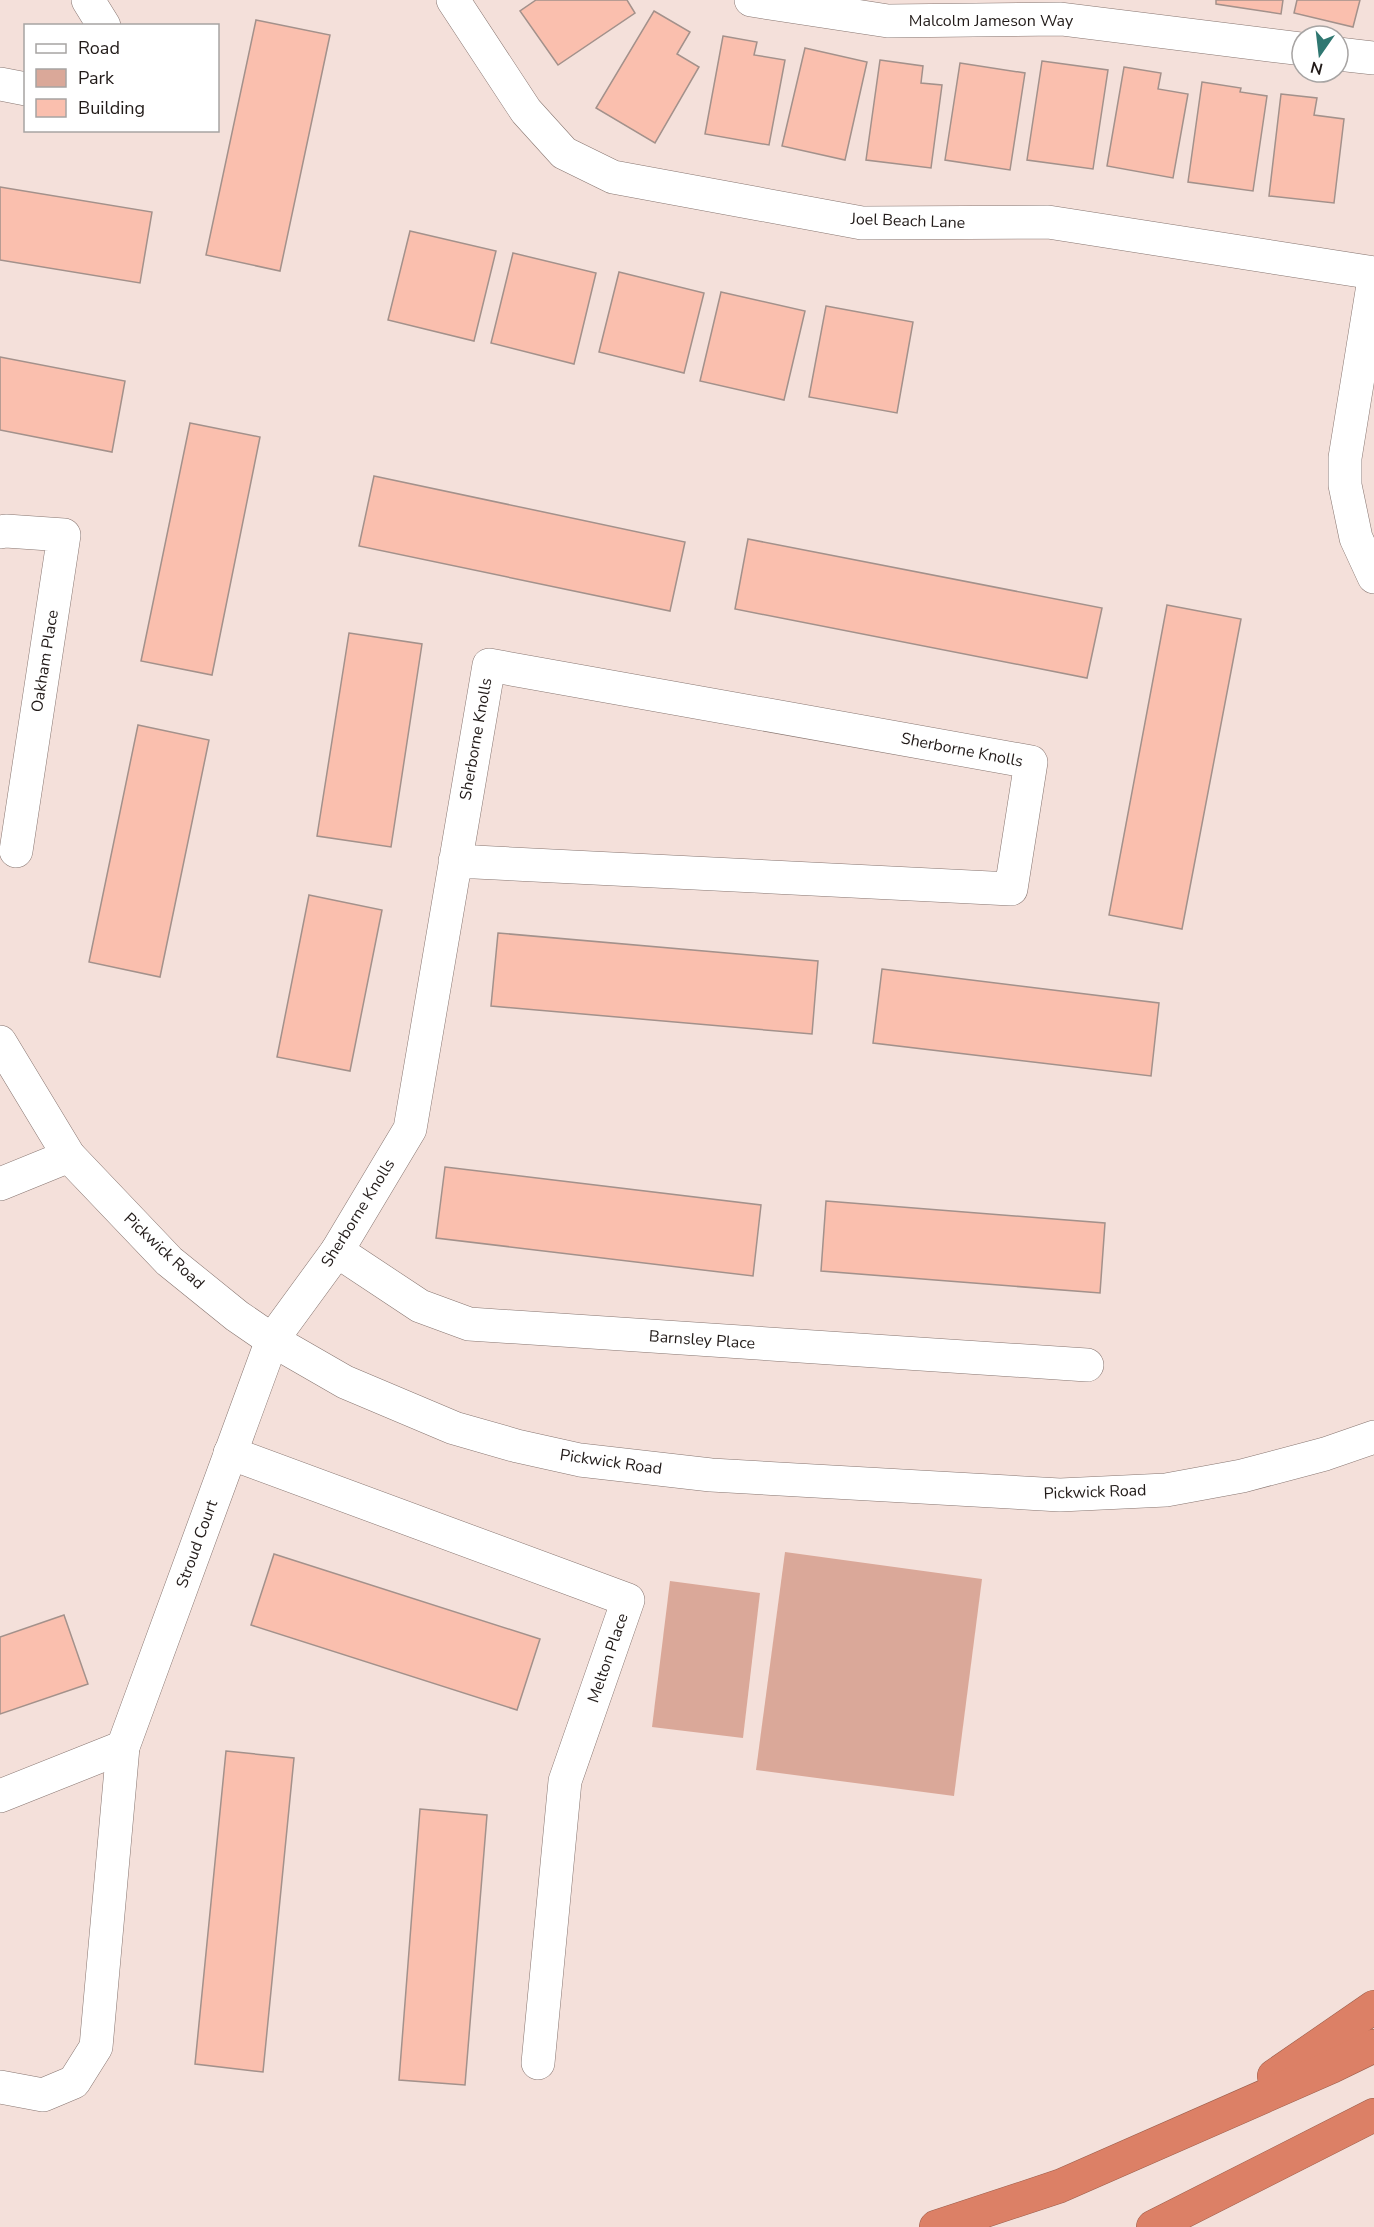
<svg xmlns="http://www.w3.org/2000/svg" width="1374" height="2227" viewBox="0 0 1374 2227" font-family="'Nunito Sans',sans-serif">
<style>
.green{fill:#daa899}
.building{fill:#fabfae;stroke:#a3918b;stroke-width:1.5}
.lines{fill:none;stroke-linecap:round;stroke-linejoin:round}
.minor-casing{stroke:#877570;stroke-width:34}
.highway-casing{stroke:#9b5d4b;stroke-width:34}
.minor{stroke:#fff;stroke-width:33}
.highway{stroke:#dc8066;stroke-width:33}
.labels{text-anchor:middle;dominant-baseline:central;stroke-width:6;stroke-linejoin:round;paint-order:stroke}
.street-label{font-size:16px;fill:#221b19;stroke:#fff}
</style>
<rect width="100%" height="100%" fill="#f4e0da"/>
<g class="green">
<polygon points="785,1552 982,1579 954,1796 756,1770"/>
<polygon points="670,1581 760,1593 743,1738 652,1727"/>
</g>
<g class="building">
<polygon points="536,0 627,0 635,13 558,65 520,11"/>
<polygon points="1216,0 1283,0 1281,14 1216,4"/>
<polygon points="1297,0 1360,0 1353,27 1294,13"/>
<polygon points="654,11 690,32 677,54 699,67 655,143 596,108"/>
<polygon points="256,20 330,35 280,271 206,255"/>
<polygon points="723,36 757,42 754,55 785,60 769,145 705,134"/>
<polygon points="805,48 867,62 845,160 782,146"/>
<polygon points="880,60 923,66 921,83 942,85 931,168 866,160"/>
<polygon points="1042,61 1108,70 1093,169 1027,160"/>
<polygon points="960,63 1025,73 1010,170 945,160"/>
<polygon points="1124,67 1161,73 1158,89 1188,94 1173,178 1107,166"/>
<polygon points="1202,82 1241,88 1240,92 1267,96 1253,191 1188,182"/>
<polygon points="1281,94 1317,98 1314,115 1344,119 1334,203 1269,196"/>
<polygon points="0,187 152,212 140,283 0,260"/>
<polygon points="410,231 496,251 474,341 388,320"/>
<polygon points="513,253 596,273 574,364 491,343"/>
<polygon points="619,272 704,293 684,373 599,352"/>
<polygon points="721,292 805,311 784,400 700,381"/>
<polygon points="826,306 913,322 897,413 809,397"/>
<polygon points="0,357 125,381 112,452 0,430"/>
<polygon points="190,423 260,437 212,675 141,661"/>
<polygon points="374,476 685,542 670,611 359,546"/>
<polygon points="748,539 1102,608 1087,678 735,609"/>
<polygon points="1167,605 1241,619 1182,929 1109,915"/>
<polygon points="349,633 422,644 391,847 317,836"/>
<polygon points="138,725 209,740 160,977 89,962"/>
<polygon points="309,895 382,910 350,1071 277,1057"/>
<polygon points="498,933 818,961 812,1034 491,1006"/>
<polygon points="882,969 1159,1003 1151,1076 873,1043"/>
<polygon points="445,1167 761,1205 753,1276 436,1238"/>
<polygon points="826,1201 1105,1223 1100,1293 821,1271"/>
<polygon points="274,1554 540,1639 517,1710 251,1625"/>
<polygon points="64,1615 88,1684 0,1714 0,1637"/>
<polygon points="226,1751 294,1758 263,2072 195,2064"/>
<polygon points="420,1809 487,1815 465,2085 399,2080"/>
</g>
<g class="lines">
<defs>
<g id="minor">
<polyline points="88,0 104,26"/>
<polyline points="453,0 526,111 564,153 613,177 862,223 1048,222 1374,273"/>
<polyline points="751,0 888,21 1061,19 1302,49"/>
<polyline points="1338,54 1374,58"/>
<polyline points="0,84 26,89"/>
<polyline points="1374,279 1345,458 1345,485 1356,538 1374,577"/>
<polyline points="0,532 6,531 64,535 16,851"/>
<polyline points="0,1042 69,1156 169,1261 237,1316 272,1340 345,1382 454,1428 517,1446 580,1460 711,1475 1060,1495 1166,1490 1242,1476 1325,1454 1374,1437"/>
<polyline points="0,1184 69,1156"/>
<polyline points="337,1251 420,1306 469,1324 1087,1365"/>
<polyline points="230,1453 628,1600 565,1781 538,2063"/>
<polyline points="0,1796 123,1747"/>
<polyline points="0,2087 43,2095 74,2082 96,2047 123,1747 272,1340 337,1251 410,1129 489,665 1031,762 1011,889 455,861"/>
</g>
<g id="highway">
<polyline points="1274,2076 1374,2007"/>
<polyline points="936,2227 1060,2186 1331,2067 1374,2046"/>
<polyline points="1153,2227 1374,2115"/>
</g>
</defs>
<use href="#minor" class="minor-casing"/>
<use href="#highway" class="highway-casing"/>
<use href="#minor" class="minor"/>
<use href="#highway" class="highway"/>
</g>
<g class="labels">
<g class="street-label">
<text x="991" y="21">Malcolm Jameson Way</text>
<text transform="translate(908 221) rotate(2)">Joel Beach Lane</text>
<text transform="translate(45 661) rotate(-81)">Oakham Place</text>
<text transform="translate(476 739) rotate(-80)">Sherborne Knolls</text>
<text transform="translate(962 750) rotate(11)">Sherborne Knolls</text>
<text transform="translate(358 1213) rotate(-58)">Sherborne Knolls</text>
<text transform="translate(164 1251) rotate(43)">Pickwick Road</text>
<text transform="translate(702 1340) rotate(4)">Barnsley Place</text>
<text transform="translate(611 1462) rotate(8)">Pickwick Road</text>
<text transform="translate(1095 1492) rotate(-2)">Pickwick Road</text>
<text transform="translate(197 1544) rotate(-70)">Stroud Court</text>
<text transform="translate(608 1658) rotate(-71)">Melton Place</text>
</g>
</g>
<rect x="24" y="24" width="195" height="108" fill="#ffffff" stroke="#a7a4a3" stroke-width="1.5"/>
<rect x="36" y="44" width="30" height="9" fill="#ffffff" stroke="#a7a4a3" stroke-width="1.5"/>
<text x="78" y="54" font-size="18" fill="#221b19">Road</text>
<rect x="36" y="69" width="30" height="18" fill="#daa899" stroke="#a7a4a3" stroke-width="1.5"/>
<text x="78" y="84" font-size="18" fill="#221b19">Park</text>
<rect x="36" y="99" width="30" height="18" fill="#fabfae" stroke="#a7a4a3" stroke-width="1.5"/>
<text x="78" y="114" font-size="18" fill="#221b19">Building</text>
<g transform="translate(1320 54) rotate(194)"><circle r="28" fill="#ffffff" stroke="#a7a4a3" stroke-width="1.5"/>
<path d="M0-4.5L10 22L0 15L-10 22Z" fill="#2f7771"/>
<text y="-9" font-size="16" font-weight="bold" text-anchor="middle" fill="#221b19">N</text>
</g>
</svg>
